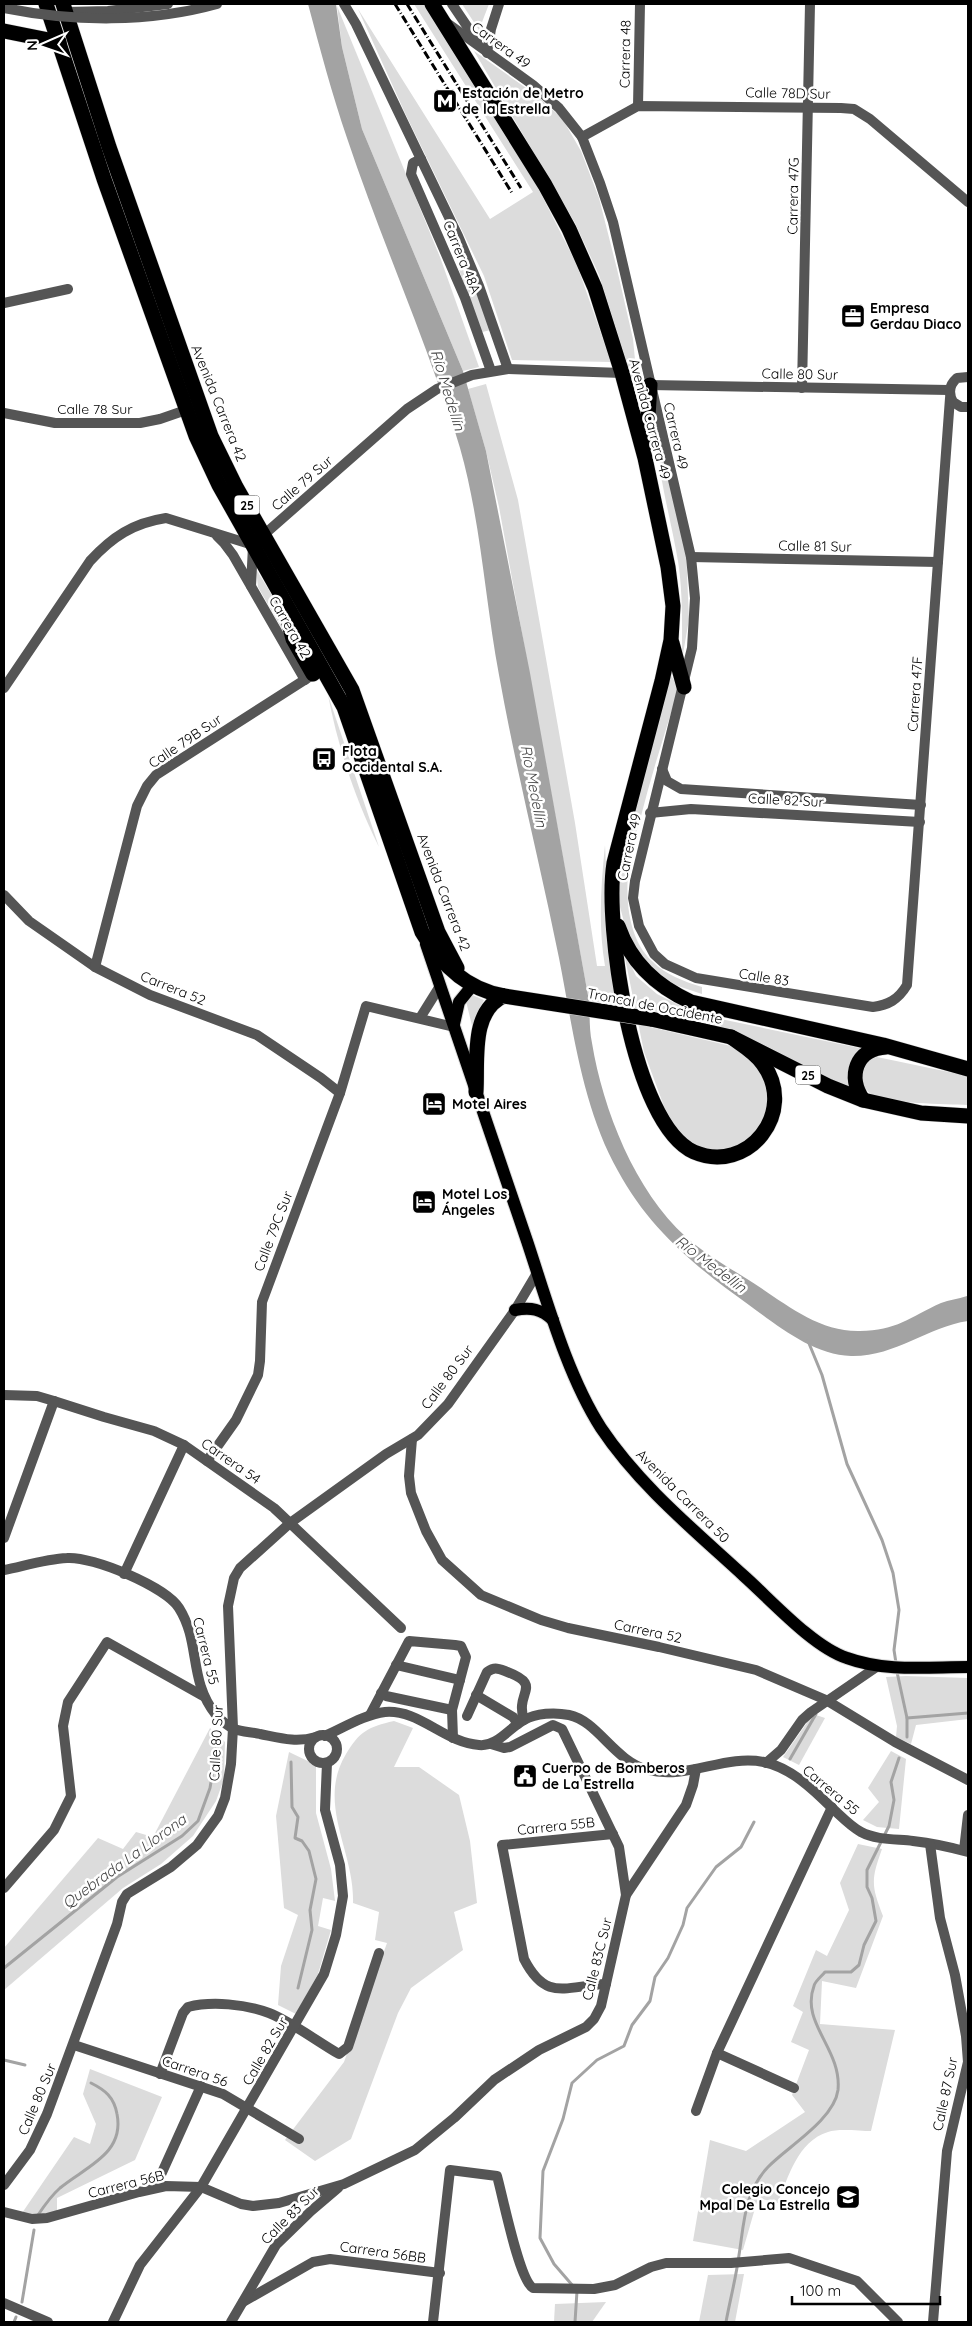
<svg xmlns="http://www.w3.org/2000/svg" width="972" height="2326" viewBox="0 0 972 2326" font-family="Quicksand,sans-serif">
<style>
.green{fill:#dcdcdc}
.water{fill:#a3a3a3}
.lines{fill:none;stroke-linecap:round;stroke-linejoin:round}
.stream{stroke:#a3a3a3;stroke-width:3}
.major-casing{stroke:#dbdbdb;stroke-width:14}
.highway-casing{stroke:#dbdbdb;stroke-width:16}
.minor{stroke:#555;stroke-width:10}
.major{stroke:#000;stroke-width:12}
.highway{stroke:#000;stroke-width:15}
.rail{stroke:#000;stroke-width:3;stroke-dasharray:8 2.5 1 2.5;stroke-linecap:butt}
.highway-bridge-casing{stroke:#dbdbdb;stroke-width:16;stroke-linecap:butt}
.minor-bridge{stroke:#555;stroke-width:10}
.highway-bridge{stroke:#000;stroke-width:15}
.labels{text-anchor:middle;dominant-baseline:central;stroke-width:5;stroke-linejoin:round;paint-order:stroke}
.shield{fill:#fff;stroke:#4c4c4c;stroke-width:1}
.shield-label{font-size:12px;font-weight:bold;fill:#000}
.street-label{font-size:14px;fill:#000;stroke:#fff}
.poi-label{font-size:14px;font-weight:bold;fill:#000;stroke:#fff;text-anchor:start}
.water-label{font-size:15px;font-style:italic;fill:#444;stroke:#fff}
</style>
<rect width="100%" height="100%" fill="#fff"/>
<g class="green">
<polygon points="414,4 425,4 533,178 577,265 611,362 512,360 484,276 405,113 358,9 490,219 533,192"/>
<polygon points="462,4 489,4 479,30"/>
<polygon points="337,6 440,257 479,367 463,371 362,129 342,47"/>
<polygon points="474,51 536,95 562,118 581,151 599,198 617,269 633,339 639,401 599,275 575,223"/>
<polygon points="458,267 469,274 491,330 482,332"/>
<path d="M486,384L518,500L575,823L597,966H605C598,925 601,886 605,845L608,909L620,1006L589,1001L499,507L486,451L468,389Z"/>
<path d="M655,425L686,550L689,619L682,660C682,627 683,593 678,561C670,515 657,471 655,425Z"/>
<polygon points="256,569 278,605 282,629 258,587"/>
<path d="M670,674L679,688C665,732 651,776 640,820C636,834 630,850 629,864C625,895 627,938 652,961C666,975 683,981 702,987V994L675,985L661,978L634,947L626,930L618,899L620,862Z"/>
<path d="M328,695L379,847C355,799 338,747 328,695Z"/>
<path d="M623,948L636,976L657,994L681,1006L711,1017L864,1049C846,1062 849,1070 850,1090C810,1071 772,1046 730,1030C705,1021 679,1016 652,1011L650,1027L731,1046L752,1060L764,1076L770,1097L760,1130L735,1148L718,1150L702,1148L681,1136L665,1109L644,1052Z"/>
<polygon points="470,994 484,1000 479,1010 474,1034 466,1001"/>
<path d="M877,1057L968,1076V1105C947,1104 886,1104 871,1094C858,1085 862,1070 869,1059Z"/>
<polygon points="906,1676 968,1678 968,1719 916,1725 911,1744 896,1737 897,1726 886,1677"/>
<polygon points="813,1714 825,1718 799,1765 783,1757"/>
<path d="M394,1721L413,1728L394,1767H419L459,1795L470,1841L477,1903L454,1912L463,1950L411,1988L398,2013L351,2139L315,2161L285,2140L344,2062L387,1943L375,1940L379,1912L353,1903C355,1852 316,1804 346,1754C360,1731 368,1727 394,1721Z"/>
<polygon points="210,1728 225,1742 224,1779 216,1801 193,1836 161,1864 123,1888 4,1990 4,1948 98,1838 123,1849 136,1832 153,1837"/>
<polygon points="891,1751 906,1759 899,1829 877,1827 863,1820 879,1802 868,1788"/>
<polygon points="289,1752 316,1765 316,1813 331,1869 335,1901 323,1898 318,1926 331,1930 318,1974 296,2014 278,2005 281,1966 298,1915 284,1908 276,1816"/>
<path d="M858,1844L882,1849C871,1880 871,1885 883,1916L856,1988L822,1981L820,2024L895,2030L871,2131C860,2131 838,2128 828,2132C798,2141 788,2177 778,2203L758,2198L743,2250L693,2241L710,2140L746,2151L805,2112L792,2095L809,2050L791,2042L803,2012L793,2006L816,1950L827,1956L849,1910L840,1883Z"/>
<polygon points="90,2069 162,2097 135,2160 57,2198 57,2214 20,2216 74,2137 90,2144 96,2124 83,2094"/>
<polygon points="744,2274 735,2322 699,2322 708,2275"/>
<polygon points="606,2302 592,2322 554,2322 555,2304"/>
</g>
<path class="water" d="M308,4H336L342,47L362,129L463,371L486,451L530,673L589,1001C590,1015 589,1029 592,1043C603,1110 635,1191 686,1237C707,1256 737,1272 761,1288C791,1308 822,1332 860,1331C896,1331 910,1317 941,1303C949,1300 958,1299 967,1296L968,1321C927,1327 895,1357 851,1356C813,1355 778,1326 749,1305C696,1267 650,1230 618,1171C582,1107 573,1029 559,958C540,864 516,770 499,675C485,600 481,522 460,448C454,427 446,406 439,386C410,303 375,222 347,138C332,94 320,49 308,4Z"/>
<g class="lines">
<g class="stream">
<polyline points="808,1341 822,1375 847,1464 882,1540 893,1573 899,1610 894,1650 896,1663"/>
<polyline points="897,1672 907,1718 907,1737"/>
<polyline points="907,1718 968,1713"/>
<polyline points="790,1759 816,1714"/>
<polyline points="291,1762 292,1807 298,1817 295,1838 302,1841 309,1851 316,1879 310,1910 312,1930 298,1988"/>
<polyline points="4,1968 117,1877 182,1836 198,1821 210,1788 217,1747"/>
<polyline points="4,2060 25,2065"/>
<path d="M38,2215C44,2206 51,2196 60,2188C85,2167 125,2154 117,2114C114,2097 105,2090 91,2083"/>
<polyline points="573,2286 554,2264 540,2238 543,2171 563,2119 572,2083 597,2060 624,2046 632,2025 650,2001 655,1977 668,1958 683,1925 687,1908 716,1867 741,1847 754,1822"/>
<polyline points="22,2302 34,2230"/>
<polyline points="14,2322 16,2317"/>
<polyline points="575,2322 577,2291"/>
<path d="M726,2322C730,2300 736,2278 739,2255C744,2224 744,2192 768,2167C787,2147 834,2120 838,2090C842,2049 800,2023 814,1986C815,1981 822,1976 825,1972H851L859,1965L864,1945L876,1921L872,1898L867,1887V1870L889,1826L894,1800L891,1782L899,1758"/>
</g>
<defs>
<g id="major">
<path d="M426,944C459,1043 493,1142 527,1241C547,1301 567,1375 601,1428C639,1485 694,1530 744,1576C771,1600 813,1647 847,1658C885,1672 928,1667 968,1667"/>
<polyline points="454,1024 459,1002 472,986"/>
<path d="M515,1310C531,1307 541,1309 553,1320"/>
</g>
<g id="highway">
<path d="M46,4L104,179L196,436L219,485L344,707L422,932C441,965 466,989 504,996"/>
<polyline points="63,4 109,147 211,436 236,487 352,690 438,932 457,968"/>
<path d="M432,4L545,185L569,229L595,288L622,373L645,458L668,567L673,606L671,640L662,681L614,863C604,924 632,1124 694,1152C748,1175 798,1112 763,1064C755,1052 742,1045 731,1037"/>
<polyline points="4,31 59,42"/>
<polyline points="646,447 650,385"/>
<polyline points="286,613 293,639 313,674"/>
<polyline points="672,643 684,687"/>
<path d="M618,926C631,963 656,986 691,1002L883,1045L968,1069"/>
<polyline points="651,1019 731,1037 828,1086 863,1100 921,1113 968,1116"/>
<path d="M476,1092C478,1061 470,1011 504,996"/>
<path d="M863,1100C847,1076 856,1049 886,1047"/>
</g>
</defs>
<use href="#major" class="major-casing"/>
<use href="#highway" class="highway-casing"/>
<g class="minor">
<polyline points="344,4 356,24 458,236 479,286 508,369"/>
<polyline points="452,4 477,41"/>
<polyline points="66,12 108,11 168,4"/>
<path d="M447,23L533,85L559,108L582,137L600,183L613,222L691,557L695,598L692,648L635,881L633,898L639,926L654,954L665,964L696,978L873,1007C888,1005 898,1000 907,985L950,398"/>
<polyline points="487,53 491,29 499,4"/>
<polyline points="638,106 640,4"/>
<polyline points="582,137 638,106 841,108 854,109 870,119 968,202"/>
<polyline points="421,159 413,163 411,174 465,298 491,371"/>
<polyline points="4,303 68,289"/>
<path d="M968,377L957,378C949,385 948,393 953,402L961,407H968"/>
<polyline points="650,385 949,390"/>
<polyline points="802,388 810,4"/>
<polyline points="4,413 55,423 140,423 160,419 186,410"/>
<polyline points="217,536 224,543 233,555 305,680"/>
<polyline points="259,539 407,409 437,389 472,375 508,369 622,373"/>
<polyline points="691,557 938,562"/>
<polyline points="251,586 253,546"/>
<path d="M4,688L90,561C112,537 133,523 166,518L253,545"/>
<polyline points="662,769 667,781 681,789 921,805"/>
<polyline points="650,813 691,809 920,822"/>
<polyline points="4,895 29,921 95,967 150,995 257,1035 321,1078 340,1093"/>
<polyline points="95,967 137,806 147,786 156,775 317,672"/>
<polyline points="420,1018 440,986"/>
<polyline points="4,1395 37,1396 54,1401 104,1417 154,1431 184,1445 274,1508 401,1628"/>
<polyline points="412,1439 409,1476 411,1493 426,1531 442,1560 481,1595 541,1620 568,1628 659,1647 756,1670 826,1700 895,1742 968,1780"/>
<polyline points="207,1461 236,1420 258,1375 260,1361 262,1302 340,1093 366,1006 454,1027"/>
<polyline points="4,1538 54,1401"/>
<path d="M4,1570C24,1566 46,1559 67,1558C93,1556 166,1587 179,1608C201,1643 188,1680 216,1715C221,1720 227,1726 234,1729C242,1732 252,1732 260,1734C280,1738 296,1743 316,1737"/>
<polyline points="124,1574 184,1445"/>
<polyline points="396,1665 460,1680"/>
<polyline points="381,1693 386,1696 452,1710"/>
<polyline points="476,1695 513,1717 518,1724"/>
<polyline points="370,1715 409,1641 455,1645 461,1646 466,1657 452,1710 453,1738"/>
<path d="M467,1716L487,1672C494,1667 497,1668 505,1671C545,1686 514,1691 524,1720"/>
<circle cx="323" cy="1749" r="14"/>
<path d="M325,1736C343,1728 366,1714 385,1712C419,1709 445,1743 479,1745C497,1747 510,1727 524,1720C536,1713 555,1712 569,1715C598,1721 614,1761 648,1770C687,1780 725,1754 764,1762C791,1768 813,1789 832,1808C841,1816 850,1826 861,1832C876,1840 896,1839 913,1841C931,1843 950,1847 968,1852"/>
<polyline points="491,1744 504,1748 510,1747 553,1725 562,1729 619,1847 626,1895"/>
<polyline points="766,1763 781,1750 802,1720 811,1712 878,1666"/>
<polyline points="930,1844 940,1918 955,1975 966,2036 968,2062 947,2151 933,2322"/>
<polyline points="964,1850 968,1815"/>
<polyline points="4,1888 54,1830 71,1796 63,1726 68,1702 107,1642 203,1696"/>
<path d="M606,1984C565,1986 546,2002 524,1959L502,1845L613,1834"/>
<polyline points="74,2045 223,2094 299,2139"/>
<polyline points="717,2053 794,2088"/>
<path d="M160,2074L183,2013L188,2007C211,2001 246,2004 269,2013C290,2021 318,2042 339,2054L348,2047L379,1953"/>
<polyline points="696,2111 717,2053 832,1807"/>
<polyline points="4,2185 30,2150 47,2114 117,1924 122,1902 127,1894 171,1867 197,1845 218,1816 225,1798 231,1764 233,1728 228,1606 234,1578 240,1568 290,1523 386,1454 418,1435 448,1404 515,1310 537,1273"/>
<polyline points="155,2188 201,2086"/>
<polyline points="4,2212 32,2219 47,2218 139,2192 166,2186 201,2187 241,2204 253,2206 279,2203 344,2184 415,2150 454,2118 494,2080 539,2050 586,2027 594,2019 601,2006 626,1895 686,1805 693,1785 696,1769"/>
<polyline points="243,2302 313,2262 330,2259 440,2273"/>
<polyline points="4,2303 48,2322"/>
<polyline points="113,2322 140,2265 201,2187 324,1974 336,1935 343,1896 340,1865 325,1810 327,1763"/>
<polyline points="231,2322 276,2245 311,2211 338,2188"/>
<path d="M433,2322L450,2170L497,2176C503,2197 519,2280 533,2288L594,2289L615,2285L651,2267L666,2263H731L789,2258L857,2281L898,2322"/>
</g>
<use href="#major" class="major"/>
<use href="#highway" class="highway"/>
<g class="rail">
<polyline points="395,4 512,193"/>
<polyline points="407,4 521,188"/>
</g>
<defs>
<polyline id="highway-bridge" points="504,996 651,1019"/>
</defs>
<use href="#highway-bridge" class="highway-bridge-casing"/>
<path class="minor-bridge" d="M4,8C74,22 149,23 217,4"/>
<use href="#highway-bridge" class="highway-bridge"/>
</g>
<defs>
<symbol id="metro-square" viewBox="-11 -11 22 22"><rect x="-9" y="-9" width="18" height="18" rx="4" fill="#000" stroke="#fff"/><path d="M-5.5 5V-5H-3L0 0L3-5H5.5V5H3V-.5L0 4L-3-.5V5Z" fill="#fff"/></symbol>
<symbol id="office-square" viewBox="-11 -11 22 22"><rect x="-9" y="-9" width="18" height="18" rx="4" fill="#000" stroke="#fff"/><path d="M-6-3h4V-5.5h4V-3h4V5H-6ZM-1-4.5V-3h2v-1.5ZM-6 0V1H6V0Z" fill="#fff"/></symbol>
<symbol id="bus-square" viewBox="-11 -11 22 22"><rect x="-9" y="-9" width="18" height="18" rx="4" fill="#000" stroke="#fff"/><path d="M-5-6H5V4H4V6H2V4H-2V6H-4V4H-5ZM-3.5-4V0h7V-4ZM-3.5 1.2v1.5H-2V1.2ZM2 1.2v1.5H3.5V1.2Z" fill="#fff"/></symbol>
<symbol id="hotel-square" viewBox="-11 -11 22 22"><rect x="-9" y="-9" width="18" height="18" rx="4" fill="#000" stroke="#fff"/><path d="M-6-4.5h1.5V1H6V5H4.5V3h-9V5H-6ZM-4 0a1.8 1.8 0 1 1 3.6 0ZM.5 0V-2.5h3Q6-2.5 6 0Z" fill="#fff"/></symbol>
<symbol id="civic-square" viewBox="-11 -11 22 22"><rect x="-9" y="-9" width="18" height="18" rx="4" fill="#000" stroke="#fff"/><path d="M-.6-6.5H3V-4.5H.6V-3L4-1V1h2V6H-6V1h2V-1L-.6-3ZM-1.2 2.5V6h2.4V2.5Z" fill="#fff"/></symbol>
<symbol id="school-square" viewBox="-11 -11 22 22"><rect x="-9" y="-9" width="18" height="18" rx="4" fill="#000" stroke="#fff"/><path d="M0-5L7-2L0 1L-7-2ZM-4 1L0 2.5L4 1V4Q0 6-4 4Z" fill="#fff"/></symbol>
</defs>
<g fill-rule="evenodd">
<use href="#metro-square" x="431" y="87" width="28" height="28"/>
<use href="#office-square" x="839" y="302" width="28" height="28"/>
<use href="#bus-square" x="310" y="745" width="28" height="28"/>
<use href="#hotel-square" x="420" y="1090" width="28" height="28"/>
<use href="#hotel-square" x="410" y="1188" width="28" height="28"/>
<use href="#civic-square" x="511" y="1762" width="28" height="28"/>
<use href="#school-square" x="834" y="2183" width="28" height="28"/>
</g>
<g class="labels">
<g class="shield">
<rect x="234.5" y="495.5" width="25" height="19" rx="4"/>
<rect x="795.5" y="1065.5" width="25" height="19" rx="4"/>
</g>
<g class="shield-label">
<text x="247" y="505">25</text>
<text x="808" y="1075">25</text>
</g>
<g class="street-label">
<text transform="translate(501 45) rotate(36)">Carrera 49</text>
<text transform="translate(625 54) rotate(-89)">Carrera 48</text>
<text transform="translate(788 93) rotate(1)">Calle 78D Sur</text>
<text transform="translate(793 196) rotate(-89)">Carrera 47G</text>
<text transform="translate(462 257) rotate(68)">Carrera 48A</text>
<text transform="translate(800 374) rotate(1)">Calle 80 Sur</text>
<text transform="translate(219 403) rotate(68)">Avenida Carrera 42</text>
<text x="95" y="409">Calle 78 Sur</text>
<text transform="translate(650 419) rotate(75)">Avenida Carrera 49</text>
<text transform="translate(676 436) rotate(77)">Carrera 49</text>
<text transform="translate(302 483) rotate(-41)">Calle 79 Sur</text>
<text transform="translate(815 546) rotate(1)">Calle 81 Sur</text>
<text transform="translate(290 627) rotate(60)">Carrera 42</text>
<text transform="translate(915 694) rotate(-86)">Carrera 47F</text>
<text transform="translate(185 741) rotate(-34)">Calle 79B Sur</text>
<text transform="translate(786 800) rotate(3)">Calle 82 Sur</text>
<text transform="translate(629 847) rotate(-78)">Carrera 49</text>
<text transform="translate(444 892) rotate(69)">Avenida Carrera 42</text>
<text transform="translate(764 977) rotate(9)">Calle 83</text>
<text transform="translate(173 988) rotate(22)">Carrera 52</text>
<text transform="translate(655 1006) rotate(11)">Troncal de Occidente</text>
<text transform="translate(273 1231) rotate(-69)">Calle 79C Sur</text>
<text transform="translate(447 1377) rotate(-53)">Calle 80 Sur</text>
<text transform="translate(231 1461) rotate(35)">Carrera 54</text>
<text transform="translate(683 1496) rotate(45)">Avenida Carrera 50</text>
<text transform="translate(648 1631) rotate(12)">Carrera 52</text>
<text transform="translate(206 1651) rotate(76)">Carrera 55</text>
<text transform="translate(216 1743) rotate(-87)">Calle 80 Sur</text>
<text transform="translate(831 1790) rotate(40)">Carrera 55</text>
<text transform="translate(556 1826) rotate(-6)">Carrera 55B</text>
<text transform="translate(597 1959) rotate(-76)">Calle 83C Sur</text>
<text transform="translate(265 2051) rotate(-60)">Calle 82 Sur</text>
<text transform="translate(195 2071) rotate(19)">Carrera 56</text>
<text transform="translate(945 2094) rotate(-78)">Calle 87 Sur</text>
<text transform="translate(37 2099) rotate(-67)">Calle 80 Sur</text>
<text transform="translate(126 2184) rotate(-14)">Carrera 56B</text>
<text transform="translate(290 2215) rotate(-45)">Calle 83 Sur</text>
<text transform="translate(383 2252) rotate(8)">Carrera 56BB</text>
</g>
<g class="poi-label">
<text x="462" y="93">Estación de Metro<tspan x="462" dy="16">de la Estrella</tspan></text>
<text x="870" y="308">Empresa<tspan x="870" dy="16">Gerdau Diaco</tspan></text>
<text x="342" y="751">Flota<tspan x="342" dy="16">Occidental S.A.</tspan></text>
<text x="452" y="1104">Motel Aires</text>
<text x="442" y="1194">Motel Los<tspan x="442" dy="16">Ángeles</tspan></text>
<text x="542" y="1768">Cuerpo de Bomberos<tspan x="542" dy="16">de La Estrella</tspan></text>
<text x="830" y="2189" text-anchor="end">Colegio Concejo<tspan x="830" dy="16">Mpal De La Estrella</tspan></text>
</g>
<g class="water-label">
<text transform="translate(448 390) rotate(73)">Río Medellín</text>
<text transform="translate(534 786) rotate(79)">Río Medellín</text>
<text transform="translate(711 1264) rotate(37)">Río Medellín</text>
<text transform="translate(124 1861) rotate(-36)">Quebrada La Llorona</text>
</g>
</g>
<rect width="972" height="2326" fill="none" stroke="#000000" stroke-width="10"/>
<g transform="translate(45 45) rotate(268)" stroke="#ffffff" stroke-width="4" paint-order="stroke">
<path d="M0-4L9 19L0 12L-9 19Z" fill="#000000"/>
<text y="-8" font-size="14" font-weight="bold" text-anchor="middle" fill="#000000">N</text>
</g>
<path d="M792 2296v8h148v-8" fill="none" stroke="#000000" stroke-width="2.5"/>
<text x="800" y="2296" font-size="15" fill="#000000" stroke="#ffffff" stroke-width="4" paint-order="stroke">100 m</text>
</svg>
